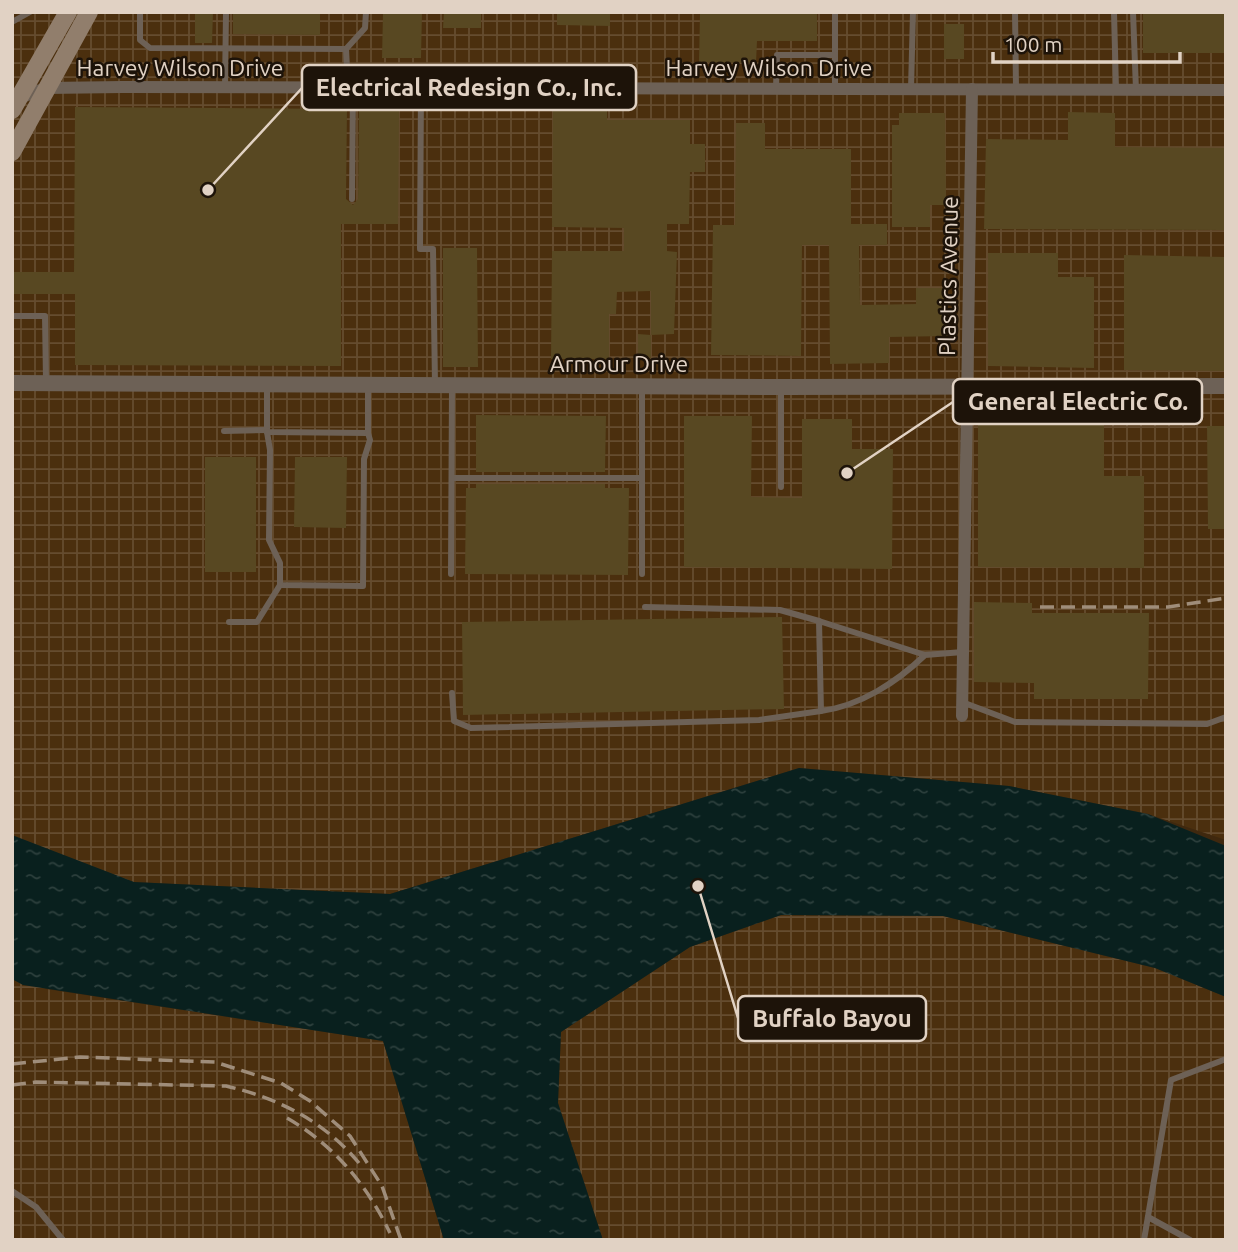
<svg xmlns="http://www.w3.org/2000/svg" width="1238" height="1252" viewBox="0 0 1238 1252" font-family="Ubuntu,sans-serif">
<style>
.industrial{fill:url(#industrial-grid)}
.water{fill:url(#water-ripples)}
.building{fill:#584822}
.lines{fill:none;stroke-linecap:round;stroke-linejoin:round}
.service{stroke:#6d6156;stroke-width:6}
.minor{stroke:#6d6156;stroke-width:12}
.tertiary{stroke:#6d6156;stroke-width:16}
.secondary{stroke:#917e6c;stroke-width:18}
.rail{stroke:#9f8d7a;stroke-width:3.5;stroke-dasharray:14 7;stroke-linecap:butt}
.labels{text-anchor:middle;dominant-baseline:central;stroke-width:5;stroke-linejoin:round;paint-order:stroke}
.street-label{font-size:23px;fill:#e1d2c4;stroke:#1d1309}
.leader{fill:none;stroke:#e1d2c4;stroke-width:2.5}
.callout-dot{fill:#e1d2c4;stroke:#1d1309;stroke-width:2.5}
.callout{fill:#1d1309;stroke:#e1d2c4;stroke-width:2.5}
.callout-label{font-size:24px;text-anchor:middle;font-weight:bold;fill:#e1d2c4}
</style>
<defs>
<pattern id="industrial-grid" width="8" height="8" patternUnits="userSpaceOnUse" patternTransform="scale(1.75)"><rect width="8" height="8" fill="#4b2f0e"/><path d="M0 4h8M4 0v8" fill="none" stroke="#654c2f"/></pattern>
<pattern id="water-ripples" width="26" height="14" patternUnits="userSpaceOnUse" patternTransform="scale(1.75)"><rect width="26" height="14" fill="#09201e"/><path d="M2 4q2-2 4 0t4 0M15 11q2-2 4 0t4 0" fill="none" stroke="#2d403d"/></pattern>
</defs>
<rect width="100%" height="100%" fill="#3f280e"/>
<g class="industrial">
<polygon points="12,12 1226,12 1226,840 1148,814 1009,786 799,768 390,894 133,882 12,836"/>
<polygon points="781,915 943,916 1155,968 1226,997 1226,1240 603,1240 558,1103 561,1032 690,947"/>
<polygon points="12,969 46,989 383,1041 444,1240 12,1240"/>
</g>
<polygon class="water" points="799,768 1009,786 1148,814 1226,846 1226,997 1155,968 943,916 781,915 690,947 561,1032 558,1103 603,1240 444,1240 383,1041 23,985 12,979 12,835 134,882 390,894"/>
<g class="building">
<polygon points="195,12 213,12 212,43 195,43"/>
<polygon points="233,12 320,12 320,35 233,34"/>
<polygon points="383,12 422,12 421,58 382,58"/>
<polygon points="444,12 481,12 481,28 443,28"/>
<polygon points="557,12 610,12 610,26 557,25"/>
<polygon points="700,12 817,12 817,41 757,41 756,63 699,62"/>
<rect x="1143" y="12" width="83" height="41"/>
<rect x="944" y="24" width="20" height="35"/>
<polygon points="75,107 347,109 346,199 353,205 358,199 359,109 399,110 398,224 341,224 341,366 75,365 75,294 12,294 12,272 74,272"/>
<polygon points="553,110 607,110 607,120 690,120 690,144 705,144 705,172 690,172 689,224 667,224 667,251 677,252 674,334 651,335 651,291 617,292 616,314 609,314 609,359 551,359 552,251 624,251 624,228 552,227"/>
<polygon points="1068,112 1115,113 1115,147 1226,148 1226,230 984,229 986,139 1068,140"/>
<polygon points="899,113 945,113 946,205 930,205 930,227 892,227 892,125 899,125"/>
<polygon points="736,123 765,123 765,149 851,149 851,224 887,224 887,245 859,245 860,305 916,304 916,288 946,288 947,336 889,337 889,363 830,364 829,245 802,245 801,356 711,355 713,225 735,225"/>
<polygon points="443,248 477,248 478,367 443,367"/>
<polygon points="988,253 1058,253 1058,277 1094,277 1094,368 988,366"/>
<polygon points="1124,255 1226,257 1226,371 1124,370"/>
<polygon points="638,334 651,335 651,358 638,357"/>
<polygon points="476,415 606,416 605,472 476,472"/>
<polygon points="684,416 752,416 751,497 802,498 802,419 852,419 852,449 893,449 892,569 684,567"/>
<polygon points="978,419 1104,419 1104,476 1144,476 1144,568 978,567"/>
<polygon points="1207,426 1226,426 1226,529 1208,529"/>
<rect x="205" y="457" width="51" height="115"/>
<polygon points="295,457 347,457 346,528 294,527"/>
<polygon points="476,484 605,484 605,488 629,488 628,575 465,574 466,488 476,488"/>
<polygon points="974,602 1032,603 1032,613 1149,613 1148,699 1034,699 1034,683 974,682"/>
<polygon points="782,617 784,709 463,715 462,622"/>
</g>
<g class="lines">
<g class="service">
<polyline points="140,12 140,40 150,48 346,49 365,28 366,12"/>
<polyline points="835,12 835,88"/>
<polyline points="1015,12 1016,88"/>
<polyline points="1114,12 1116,89"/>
<polyline points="1133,12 1136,90"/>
<polyline points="12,22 30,12"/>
<polyline points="346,49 348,87"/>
<polyline points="225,87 226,12"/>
<polyline points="421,87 420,249 433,249 435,384"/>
<polyline points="776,88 777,55 835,55"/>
<polyline points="911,89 913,12"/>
<polyline points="352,199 353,88"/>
<polyline points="12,316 45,316 46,381"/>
<polyline points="267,386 267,432 368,433 368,385"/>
<polyline points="224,431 267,430"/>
<polyline points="267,432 270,450 269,540 280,563 280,585 363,586 364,459 370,440 368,433"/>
<polyline points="452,478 642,478"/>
<polyline points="781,487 781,389"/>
<polyline points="451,574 452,387"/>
<polyline points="642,574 642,388"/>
<polyline points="645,607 780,610 819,621"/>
<polyline points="229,622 257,622 280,585"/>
<path d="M925,655L819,621L821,711C860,706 897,682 925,655L963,652"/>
<polyline points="452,693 454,721 471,728 759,720 821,711"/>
<polyline points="962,702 1015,722 1207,724 1226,717"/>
<polyline points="12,1191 36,1207 63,1240"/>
<polyline points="1148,1217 1190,1240"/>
<polyline points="1144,1240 1171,1080 1226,1059"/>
</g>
<g class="minor">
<polyline points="19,98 46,88 123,87 1226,90"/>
<polyline points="962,716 972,89"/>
</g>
<polyline class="tertiary" points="12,383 781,387 1226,386"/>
<g class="secondary">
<polyline points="12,110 68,12"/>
<polyline points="12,152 89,12"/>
</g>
<g class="rail">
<polyline points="1040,607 1168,607 1226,598"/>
<polyline points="12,1064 80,1057 215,1062 281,1083 310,1101 350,1136 382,1186 401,1240"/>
<path d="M12,1085L36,1082L226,1086C278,1098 324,1121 359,1163"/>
<path d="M287,1118C334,1145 367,1185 390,1233"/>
</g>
</g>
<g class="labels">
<g class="street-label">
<text x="180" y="67">Harvey Wilson Drive</text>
<text x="769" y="67">Harvey Wilson Drive</text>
<text transform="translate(948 276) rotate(-89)">Plastics Avenue</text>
<text x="619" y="363">Armour Drive</text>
</g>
</g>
<path class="leader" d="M208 190L302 88M847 473L953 402M698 886L738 1018"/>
<g class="callout-dot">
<circle cx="208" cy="190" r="7"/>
<circle cx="847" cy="473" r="7"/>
<circle cx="698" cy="886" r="7"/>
</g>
<g class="callout">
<rect x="302" y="65" width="334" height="45" rx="7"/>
<rect x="953" y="379" width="249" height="45" rx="7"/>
<rect x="738" y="996" width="188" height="45" rx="7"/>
</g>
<g class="callout-label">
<text x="469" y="96">Electrical Redesign Co., Inc.</text>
<text x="1078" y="410">General Electric Co.</text>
<text x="832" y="1027">Buffalo Bayou</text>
</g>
<rect width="1238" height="1252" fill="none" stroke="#e1d2c4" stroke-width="28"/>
<path d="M993 52v10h187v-10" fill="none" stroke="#e1d2c4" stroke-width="3.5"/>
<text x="1004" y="52" font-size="21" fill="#e1d2c4" stroke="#1d1309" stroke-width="5" paint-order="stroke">100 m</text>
</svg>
